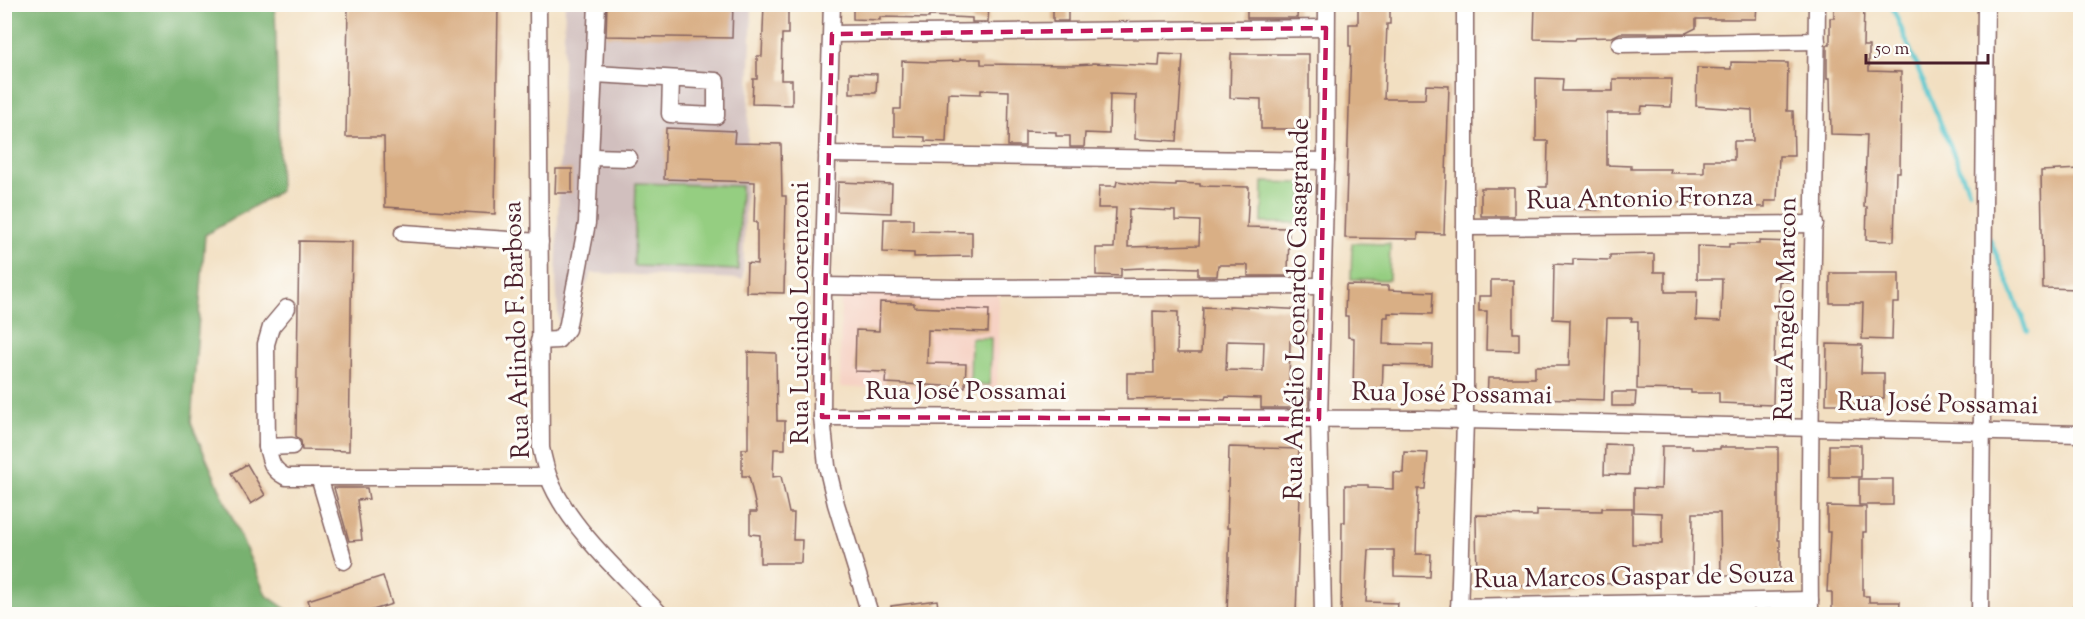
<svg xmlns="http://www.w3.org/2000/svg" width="2085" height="619" viewBox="0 0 2085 619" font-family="'Sorts Mill Goudy',serif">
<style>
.built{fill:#f6d2c4}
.industrial{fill:#d1bfbe}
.green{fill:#95ce81;stroke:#707656;stroke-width:1.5}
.forest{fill:#78b16f;stroke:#61684d;stroke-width:1.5}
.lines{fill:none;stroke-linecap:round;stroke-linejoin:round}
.stream{stroke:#58c6cd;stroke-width:4.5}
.building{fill:#d9af85;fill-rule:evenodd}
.minor-casing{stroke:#856260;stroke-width:19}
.minor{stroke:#fff;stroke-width:16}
.marked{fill:none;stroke:#c2185b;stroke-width:4.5;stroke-dasharray:12 8;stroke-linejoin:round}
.labels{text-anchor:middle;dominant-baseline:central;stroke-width:6;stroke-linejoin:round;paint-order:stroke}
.street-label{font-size:26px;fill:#4a1f2b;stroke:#fdfcf7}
</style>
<rect width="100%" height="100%" fill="#fdfcf7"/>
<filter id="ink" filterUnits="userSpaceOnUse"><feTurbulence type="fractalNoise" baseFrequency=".0167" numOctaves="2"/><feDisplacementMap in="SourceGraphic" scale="12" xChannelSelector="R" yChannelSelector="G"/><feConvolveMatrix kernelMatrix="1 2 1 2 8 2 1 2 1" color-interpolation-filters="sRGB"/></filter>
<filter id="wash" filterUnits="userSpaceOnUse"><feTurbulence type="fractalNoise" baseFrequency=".008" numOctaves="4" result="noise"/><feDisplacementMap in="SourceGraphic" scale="24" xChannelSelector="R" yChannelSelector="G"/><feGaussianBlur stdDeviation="1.35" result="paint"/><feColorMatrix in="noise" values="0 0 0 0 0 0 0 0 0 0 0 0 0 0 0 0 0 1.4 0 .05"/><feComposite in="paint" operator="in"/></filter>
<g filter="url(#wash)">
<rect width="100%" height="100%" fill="#f2dfc1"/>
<polygon class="built" points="841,291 999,294 997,392 840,387"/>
<polygon class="industrial" points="565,5 752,5 743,279 591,273 560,349 556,279"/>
<g class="green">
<polygon points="1263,182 1303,183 1302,223 1262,223"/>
<polygon points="636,183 741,186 738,270 634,266"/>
<polygon points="1352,243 1390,244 1389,280 1351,279"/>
<polygon points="971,338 991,338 990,385 970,385"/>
</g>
<polygon class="forest" points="4,5 275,5 280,191 205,235 191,423 266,595 293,614 5,614"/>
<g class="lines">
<g class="stream">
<polyline points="1891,4 1969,191"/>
<polyline points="1990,239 2028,331"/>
</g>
</g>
<g id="blocks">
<g class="building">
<polygon points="348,4 498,4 495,214 385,207 384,137 346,137"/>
<polygon points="607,4 733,4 732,38 606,36"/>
<polygon points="764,4 788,4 788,34 782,34 781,80 792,80 792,105 752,104 753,79 757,79 757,56 762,56"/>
<polygon points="853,4 989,4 988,22 972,22 972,18 929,16 929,18 880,17 880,20 853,19"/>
<rect x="1053" y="4" width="15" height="17"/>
<polygon points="1247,4 1298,4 1297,18 1247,18"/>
<polygon points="1358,4 1390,4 1390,24 1387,24 1384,99 1425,99 1426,85 1449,86 1444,234 1418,233 1418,239 1345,238 1351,46 1349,46 1349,24 1358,24"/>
<polygon points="1535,4 1757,4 1756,19 1696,19 1696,28 1686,33 1620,33 1612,37 1576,38 1575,40 1534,39"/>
<polygon points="1834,4 1864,4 1863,46 1869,46 1869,71 1901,72 1900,172 1896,172 1894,241 1866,240 1867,207 1864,207 1867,135 1831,134 1830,78 1827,78 1827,45 1830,45 1830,18 1834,18"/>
<polygon points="1160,54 1183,55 1177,141 1135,139 1136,95 1110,94 1109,134 1085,133 1084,147 1070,147 1070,136 1056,136 1056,132 1025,131 1025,146 1008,146 1009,91 981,90 981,94 948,93 946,142 925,141 925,137 894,136 894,109 901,109 902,61 931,62 960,61 960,59 981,59 981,64 1073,65 1092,64 1092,63 1159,66"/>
<polygon points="1231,54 1309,54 1309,129 1261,129 1261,99 1230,98"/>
<polygon points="1731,62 1788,63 1787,111 1793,111 1794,156 1779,156 1777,201 1765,201 1765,207 1733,206 1734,201 1694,200 1694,203 1598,201 1598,210 1539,208 1539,187 1547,187 1548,141 1536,141 1536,78 1563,79 1562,91 1613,91 1613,79 1672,79 1671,107 1642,106 1641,113 1607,113 1607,165 1631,166 1631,169 1671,169 1670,173 1704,173 1704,160 1734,160 1734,141 1753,141 1752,110 1696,106 1697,68 1731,69"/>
<polygon points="850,73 877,74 876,93 850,93"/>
<polygon points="666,128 735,131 734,143 781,144 782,196 786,196 784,293 746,292 747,263 757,264 757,222 754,222 755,182 664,179"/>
<polygon points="556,169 572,169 572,193 555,193"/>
<polygon points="2080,169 2080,289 2043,288 2041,171"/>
<path d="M1117,181L1145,185L1176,186V183L1200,184V186L1249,187L1247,227L1289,228L1288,276H1248V265H1218L1217,276H1198V268L1165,267L1121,269V276L1096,275V248H1114L1116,208H1098L1099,186H1116ZM1129,209L1175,211V220L1200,221L1199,245L1128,247Z"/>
<polygon points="838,182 892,184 891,213 837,211"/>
<rect x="1481" y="188" width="33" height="28"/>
<polygon points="884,219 913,219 913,231 972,232 972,256 914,257 914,253 883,252"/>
<polygon points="299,241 352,242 349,451 302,450 301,441 296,436"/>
<polygon points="1759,241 1793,242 1792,282 1779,281 1778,322 1775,322 1773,405 1719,403 1719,393 1691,393 1691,390 1637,389 1638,321 1631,321 1632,318 1607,318 1604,400 1533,398 1533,400 1487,399 1488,378 1535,378 1535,366 1569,366 1570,320 1553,319 1554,264 1573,265 1573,259 1610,260 1610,255 1654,254 1654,272 1665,272 1665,292 1697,292 1696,320 1721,321 1722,279 1697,279 1697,246 1729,247 1729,244 1759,244"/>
<polygon points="1830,273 1899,273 1899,303 1893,303 1892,340 1862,339 1863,303 1830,303"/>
<polygon points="1491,280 1513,280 1513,333 1519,333 1519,351 1486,350 1487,311 1479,311 1479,296 1491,296"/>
<polygon points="1346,285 1389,286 1389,290 1433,292 1432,314 1388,313 1388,317 1384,317 1383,344 1433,345 1432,366 1383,365 1382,400 1353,399 1354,338 1348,337 1348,316 1345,316"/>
<polygon points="880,302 914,303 914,307 989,310 988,332 928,330 927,363 966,364 965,387 885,383 886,372 855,371 856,330 879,331"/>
<path d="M1229,306L1307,310L1306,341H1290L1289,383H1292V388L1309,389V408H1261V398L1226,397L1225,400L1181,398L1127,399V373H1154L1153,311L1178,312L1177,353H1201L1203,307L1229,308ZM1227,341L1264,342L1263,371L1226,370Z"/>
<polygon points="1827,344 1862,345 1861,373 1884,373 1884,398 1857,398 1857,404 1826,404"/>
<polygon points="748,352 776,353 777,421 785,421 785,449 774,449 773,477 781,476 789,513 794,513 793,540 802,540 801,563 760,563 760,535 750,534 750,512 757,512 749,476 742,476 742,449 748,449"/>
<polygon points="1612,392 1636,392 1635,406 1612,406"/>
<polygon points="1605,444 1630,445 1629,475 1604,474"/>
<rect x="1829" y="445" width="32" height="32"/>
<polygon points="1662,446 1692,446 1692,449 1720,449 1720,447 1778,447 1778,540 1780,540 1780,576 1721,576 1720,513 1693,513 1692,574 1657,573 1657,578 1630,577 1630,584 1573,583 1573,586 1477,586 1476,515 1537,516 1537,510 1602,511 1602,508 1632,508 1632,544 1662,544 1662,513 1634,512 1634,488 1661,489"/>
<polygon points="1229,447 1299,449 1297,495 1300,495 1296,615 1227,615 1230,528 1227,528"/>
<polygon points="1404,452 1428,453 1425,489 1418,489 1416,554 1431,554 1430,577 1394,576 1394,550 1369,550 1366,602 1398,603 1397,615 1341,615 1342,522 1345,522 1345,485 1368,485 1368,488 1393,489 1393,472 1403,473"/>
<polygon points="247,464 265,495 251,504 232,473"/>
<rect x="1859" y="479" width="34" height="26"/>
<polygon points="334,488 367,488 369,499 357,500 362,540 349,541"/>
<polygon points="1827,506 1866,507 1866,532 1863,532 1863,596 1869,596 1869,602 1900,602 1899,615 1832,615 1832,592 1827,592 1830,532 1827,532"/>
<polygon points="383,576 392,604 357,615 313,615 308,600"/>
<polygon points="937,600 939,615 892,615 891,606"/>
</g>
</g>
</g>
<g filter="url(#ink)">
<use href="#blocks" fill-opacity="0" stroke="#856260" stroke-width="1.5"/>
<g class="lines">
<defs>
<g id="minor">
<path d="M538,4L541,448C543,457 545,466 548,475C564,523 625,578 660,614"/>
<polyline points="832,4 823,286 822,417 827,466 836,504 870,614"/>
<polyline points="832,34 1326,28"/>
<polyline points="1620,44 1817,41"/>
<polyline points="595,74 716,81 716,116 670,114 671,79"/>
<polyline points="827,154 1326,161"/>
<polyline points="591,157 629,158"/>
<polyline points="1465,227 1815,224"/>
<polyline points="403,233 540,242"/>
<polyline points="823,286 958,288 1323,286"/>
<polyline points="287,308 271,327 266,344 267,447 292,446"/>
<polyline points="539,341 558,340 567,329 587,223 597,4"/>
<polyline points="822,417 1420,419 2080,434"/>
<path d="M267,447C271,462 271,469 286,477H548"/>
<polyline points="319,477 344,561"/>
<polyline points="1459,607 1810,600"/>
<polyline points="1323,614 1319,419 1326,161 1327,4"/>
<polyline points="1459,614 1465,420 1465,4"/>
<path d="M1810,614C1808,411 1815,208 1817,4"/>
<polyline points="1980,614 1986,4"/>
<polyline points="2080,614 2080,611"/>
</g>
</defs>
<use href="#minor" class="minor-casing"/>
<use href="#minor" class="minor"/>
</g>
</g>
<path class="marked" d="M1326,28L1319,419L822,417L832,34Z"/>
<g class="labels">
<g class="street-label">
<text transform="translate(1640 200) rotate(-1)">Rua Antonio Fronza</text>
<text transform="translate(1298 309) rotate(-89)">Rua Amélio Leonardo Casagrande</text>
<text transform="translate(1787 309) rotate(-89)">Rua Angelo Marcon</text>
<text transform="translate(801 313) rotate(-90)">Rua Lucindo Lorenzoni</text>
<text transform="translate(518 330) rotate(-92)">Rua Arlindo F. Barbosa</text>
<text x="966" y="392">Rua José Possamai</text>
<text transform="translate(1452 395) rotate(1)">Rua José Possamai</text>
<text transform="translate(1938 405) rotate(1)">Rua José Possamai</text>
<text transform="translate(1634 578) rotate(-1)">Rua Marcos Gaspar de Souza</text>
</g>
</g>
<rect width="2085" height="619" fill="none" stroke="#fdfcf7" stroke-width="24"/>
<path d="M1866 54v9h122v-9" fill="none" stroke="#4a1f2b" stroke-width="3"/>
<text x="1875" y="54" font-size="18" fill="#4a1f2b" stroke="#fdfcf7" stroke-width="4.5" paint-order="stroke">50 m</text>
</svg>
